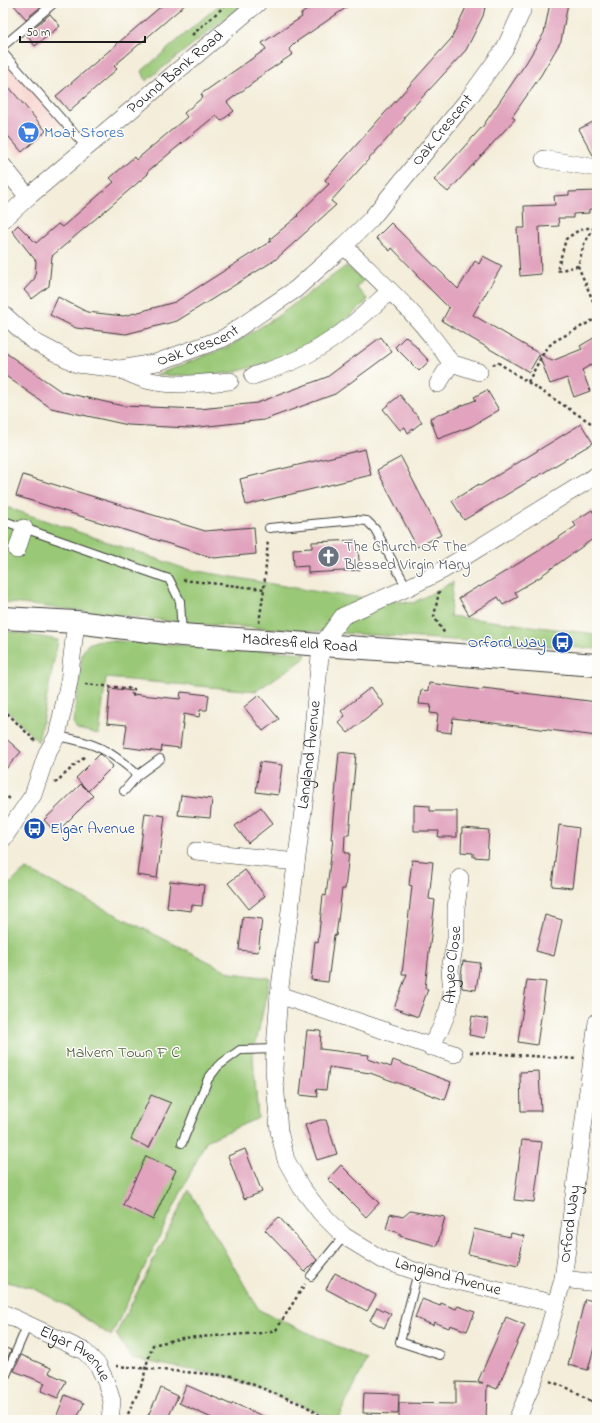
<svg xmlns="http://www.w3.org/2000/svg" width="600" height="1423" viewBox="0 0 600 1423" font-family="'Indie Flower',sans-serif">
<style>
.built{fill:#f7d0ca}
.green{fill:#99c876;stroke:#5a7249}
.building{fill:#e1a3bd}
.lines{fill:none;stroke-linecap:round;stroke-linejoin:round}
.lane-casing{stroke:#3c3b38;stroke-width:10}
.street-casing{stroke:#3c3b38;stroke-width:18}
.secondary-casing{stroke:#3c3b38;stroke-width:24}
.path{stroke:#3c3b38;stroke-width:2.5;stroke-dasharray:3 3;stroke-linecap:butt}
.lane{stroke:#fff;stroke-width:8}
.street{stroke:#fff;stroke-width:17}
.secondary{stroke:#fff;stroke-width:22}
.labels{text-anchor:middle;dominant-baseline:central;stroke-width:3;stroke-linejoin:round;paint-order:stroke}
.street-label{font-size:16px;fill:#1c1c1c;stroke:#fdfcf7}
.shop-label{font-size:16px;fill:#366cbe;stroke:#fdfcf7;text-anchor:start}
.worship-label{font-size:16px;fill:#5b616d;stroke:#fdfcf7;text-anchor:start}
.transit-label{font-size:16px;fill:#164399;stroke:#fdfcf7;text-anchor:end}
.park-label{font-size:16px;fill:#4e6140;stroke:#fdfcf7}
</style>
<rect width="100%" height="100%" fill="#fdfcf7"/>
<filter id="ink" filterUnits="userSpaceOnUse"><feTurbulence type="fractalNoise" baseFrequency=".025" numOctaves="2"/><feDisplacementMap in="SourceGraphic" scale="8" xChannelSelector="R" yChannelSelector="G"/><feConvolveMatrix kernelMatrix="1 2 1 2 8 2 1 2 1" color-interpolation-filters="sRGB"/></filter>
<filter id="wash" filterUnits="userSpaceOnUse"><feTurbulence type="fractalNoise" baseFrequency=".012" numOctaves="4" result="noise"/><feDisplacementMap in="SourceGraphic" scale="16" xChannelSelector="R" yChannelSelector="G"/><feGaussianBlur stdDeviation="0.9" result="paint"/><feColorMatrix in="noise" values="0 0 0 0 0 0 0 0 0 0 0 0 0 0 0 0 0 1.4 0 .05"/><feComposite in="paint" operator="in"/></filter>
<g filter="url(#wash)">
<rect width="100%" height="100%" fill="#f3edd9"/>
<polygon class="built" points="3,57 60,123 18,157 3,140"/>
<g class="green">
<polygon points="221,3 245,3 146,81 142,71"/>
<polygon points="346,266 364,280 356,287 368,300 326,337 276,361 230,373 194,376 156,375 230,346 275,318"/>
<polygon points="3,506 186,569 330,594 413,603 453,582 450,616 596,634 597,649 196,624 3,602"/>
<polygon points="3,630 58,640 38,742 3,706"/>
<polygon points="99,640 306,653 304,659 256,691 106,678 99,735 77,730 73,724 82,653 88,644"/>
<polygon points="26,869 231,973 270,978 253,1056 258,1118 206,1141 111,1336 67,1306 33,1288 3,1281 3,890"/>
<polygon points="189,1190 259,1310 367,1360 337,1420 230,1377 132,1359 116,1334"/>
</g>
<g id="blocks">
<g class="building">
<polygon points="12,3 41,3 43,5 26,19"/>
<polygon points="165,3 187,3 114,66 117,69 69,111 56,96"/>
<polygon points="324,3 353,3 296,42 289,49 293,54 256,79 257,80 227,102 234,111 221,121 216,115 147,172 148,174 52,256 49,286 32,299 24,290 35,278 36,261 12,231 18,225 36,243 58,224 62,227 114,182 110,178 134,157 136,160 187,117 184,113 203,97 201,94 266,49 262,43 302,17 301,14 314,5 317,8"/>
<polygon points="468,3 486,3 483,16 466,50 404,117 405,119 331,201 336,205 275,260 177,321 126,334 76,328 50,315 58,297 87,312 124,316 175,302 271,241 270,239 298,216 297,215 329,184 325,180 451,39"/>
<polygon points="550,3 568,3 561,41 541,75 512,117 515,119 448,192 434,180 483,126 526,63 544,33"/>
<polygon points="50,14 60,26 35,46 26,34"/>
<polygon points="3,80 46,131 22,152 3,130"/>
<polygon points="597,120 597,158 594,157 579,129"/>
<polygon points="597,191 597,209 589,209 589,213 573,214 573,218 558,218 559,226 539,227 541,274 520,276 517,228 525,228 524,206 555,205 554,196 569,195 569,192"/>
<polygon points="391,223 458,289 475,261 479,264 483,256 502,266 473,315 552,361 582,349 580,346 597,336 597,375 591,365 582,370 590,391 574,397 567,378 550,384 539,355 529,372 442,321 449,308 416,275 417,274 392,248 390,251 376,238"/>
<polygon points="406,336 429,361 419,371 395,347"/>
<polygon points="381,337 392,352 335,394 264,420 190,428 128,425 51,408 3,374 3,351 62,392 123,406 200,409 257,403 327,377"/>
<polygon points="487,390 499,410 472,426 438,439 430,418 476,400 474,397"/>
<polygon points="400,395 422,422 408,433 405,427 400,430 383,409"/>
<polygon points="581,424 593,443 464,520 452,501 479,484 480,486"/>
<polygon points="365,449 371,475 246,505 240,479"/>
<polygon points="401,457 441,535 417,547 377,470"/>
<polygon points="23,475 205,531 254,527 256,554 214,558 16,496"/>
<polygon points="592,510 597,519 597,536 542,575 542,576 515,592 518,597 503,605 498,597 469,615 459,598 479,586 480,587 537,552 576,526 573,522"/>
<polygon points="357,540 360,570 308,573 308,566 294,567 293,549 312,548 312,542"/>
<polygon points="429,683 483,690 483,688 597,702 597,736 453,718 451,733 436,731 438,714 430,713 431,705 419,704 421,690 428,691"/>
<polygon points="371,687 384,705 348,733 338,722 345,716 341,711"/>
<polygon points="110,688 132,691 131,694 180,699 181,692 209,695 207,710 200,710 199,717 184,714 180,748 162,746 161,752 124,747 127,725 107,723"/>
<polygon points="259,695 279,719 263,731 244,707"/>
<polygon points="3,736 21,752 3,772"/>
<polygon points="339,752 356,754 349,835 345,835 344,853 349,853 345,889 342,889 336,936 334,935 328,982 311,980 315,941 318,942 323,895 326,896 333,839 331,839"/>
<polygon points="100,754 113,766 88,791 76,778"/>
<polygon points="260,762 282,765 278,795 256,792"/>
<polygon points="81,784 93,796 56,833 44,820"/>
<polygon points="181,795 212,799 210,818 178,815"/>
<polygon points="414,805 430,806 430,811 457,811 457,837 438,837 439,831 414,831"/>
<polygon points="261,807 273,823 248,843 235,826"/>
<polygon points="145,813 165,816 157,878 137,875"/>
<polygon points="559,825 579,828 572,888 552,886"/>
<polygon points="462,828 489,830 487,858 473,857 473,853 461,852"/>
<polygon points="412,860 433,862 429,899 435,900 425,988 428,989 418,1017 394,1008 407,974 402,974 412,886 409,885"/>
<polygon points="245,870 265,896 249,909 228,883"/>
<polygon points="170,881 204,885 202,906 192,905 191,911 167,908"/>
<polygon points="545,915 562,920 554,956 536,951"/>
<polygon points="243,917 262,919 258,952 239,950"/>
<polygon points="463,961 480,963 476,990 462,988 461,975"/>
<polygon points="527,980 546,982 537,1045 518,1042"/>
<polygon points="472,1016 488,1019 485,1038 469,1035"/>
<polygon points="307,1030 321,1031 320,1049 369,1055 368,1059 391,1067 393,1060 451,1082 445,1100 370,1073 329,1067 326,1090 316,1089 318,1097 300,1095"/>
<polygon points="539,1071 541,1111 521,1111 520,1072"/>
<polygon points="151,1095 171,1103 149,1148 131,1139"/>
<polygon points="320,1120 326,1120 337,1154 317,1160 305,1125"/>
<polygon points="522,1140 542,1142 534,1202 514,1200"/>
<polygon points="245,1149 262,1192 244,1199 228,1156"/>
<polygon points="146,1156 176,1170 153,1220 123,1205"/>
<polygon points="341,1165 379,1203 366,1217 328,1179"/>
<polygon points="410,1211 445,1217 437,1246 400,1236 400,1233 386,1229 390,1214 403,1217"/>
<polygon points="279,1217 317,1260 305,1272 265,1230"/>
<polygon points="474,1229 510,1237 511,1233 524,1236 518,1265 468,1254"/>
<polygon points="335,1273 376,1295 367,1311 326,1289"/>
<polygon points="422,1299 440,1306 441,1303 456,1309 458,1306 475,1312 467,1331 450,1325 449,1328 434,1322 433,1325 415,1318"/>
<polygon points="585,1299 597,1302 597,1336 588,1370 568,1365"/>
<polygon points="377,1307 391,1314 384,1328 370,1320"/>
<polygon points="506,1317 525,1325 497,1389 487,1385 486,1420 399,1420 399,1403 456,1404 456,1382 483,1383 478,1381"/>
<polygon points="3,1347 11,1350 4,1367 3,1367"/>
<polygon points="21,1355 51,1368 49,1373 66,1381 58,1398 41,1391 45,1383 14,1371"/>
<polygon points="186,1385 232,1405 233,1403 272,1420 216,1420 179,1403"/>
<polygon points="161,1388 178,1396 167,1420 146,1420"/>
<polygon points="364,1393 399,1394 398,1414 363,1413"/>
<polygon points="65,1395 84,1403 76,1420 55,1420"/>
</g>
</g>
</g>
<g filter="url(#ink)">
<use href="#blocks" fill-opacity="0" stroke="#3c3b38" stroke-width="1"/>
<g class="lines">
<defs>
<g id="lane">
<polyline points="3,46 54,3"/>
<polyline points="3,53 87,148"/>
<polyline points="4,521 169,579 180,601 182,634"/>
<polyline points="269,528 355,520 367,521 375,529 407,588"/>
<path d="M57,736C96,743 108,749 138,775"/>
<polyline points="124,791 138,775 160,759"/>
<polyline points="182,1143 208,1079 218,1066 240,1050 275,1049"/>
<polyline points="418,1272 400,1342 440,1355"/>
<polyline points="311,1276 344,1236"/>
<polyline points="3,1382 28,1324"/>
</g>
<g id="street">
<polyline points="544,159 597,168"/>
<polyline points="3,166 28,197"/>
<path id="s1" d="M3,220L28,197L258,3"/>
<path d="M344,246C382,283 423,319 451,363L479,372"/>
<path id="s2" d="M3,314L33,341L77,364L119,369L158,362L224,338L296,289L344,246L371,219L469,98L505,48L522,11L523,3"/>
<path d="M119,369C128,373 137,377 146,380C173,387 203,383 230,381"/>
<path d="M253,376C273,369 292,363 310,353C340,337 365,314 390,291"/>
<polyline points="438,384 451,363"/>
<polyline points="17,550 24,528"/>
<polyline points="3,839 33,795 47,753 57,736 69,682 76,622"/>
<polyline points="196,851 296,862"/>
<polyline points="279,995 454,1054"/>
<path id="s3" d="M430,1047L440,1030L448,1010L452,993L450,969L456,939V908L460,878"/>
<polyline points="563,1279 597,1283"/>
<path id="s4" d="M556,1304L418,1272L383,1260L344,1236L321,1213L301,1187L286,1160L279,1131L274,1070L275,1049L279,995L311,749L321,646L343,616L407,588L443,570L597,475"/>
<path id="s5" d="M3,1313L84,1351L98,1365L106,1382L112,1401L110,1420"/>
<path id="s6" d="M517,1420L536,1374L563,1279L597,1022"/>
</g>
<g id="secondary">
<path id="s7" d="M3,618L76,622L182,635L597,665"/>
</g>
</defs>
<use href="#lane" class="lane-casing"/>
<use href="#street" class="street-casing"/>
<use href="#secondary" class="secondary-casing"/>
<g class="path">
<polyline points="192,35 228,3"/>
<polyline points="597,222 584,244 578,266 597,310"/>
<polyline points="578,266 557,271 566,239 579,230 592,227"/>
<polyline points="493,365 497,362 597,427"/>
<polyline points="528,382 545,350 553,342 597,318"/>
<polyline points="183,580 264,589"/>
<polyline points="439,591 434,617 445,634"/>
<polyline points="259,623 264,589 268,540"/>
<polyline points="85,684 134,689 133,699"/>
<polyline points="3,709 36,742"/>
<polyline points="55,783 85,756"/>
<polyline points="3,793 11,800"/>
<polyline points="470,1052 577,1059"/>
<polyline points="116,1366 232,1376 306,1406 327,1420"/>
<polyline points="550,1381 570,1389 597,1406"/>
<polyline points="590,1402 597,1398"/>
<polyline points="128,1414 144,1379 145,1369 153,1345 182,1338 261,1333 276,1330 305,1284"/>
</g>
<use href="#lane" class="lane"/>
<use href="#street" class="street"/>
<use href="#secondary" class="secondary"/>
</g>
</g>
<defs>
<symbol id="supermarket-disc" viewBox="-11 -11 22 22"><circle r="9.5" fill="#3f7fe0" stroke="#fdfcf7"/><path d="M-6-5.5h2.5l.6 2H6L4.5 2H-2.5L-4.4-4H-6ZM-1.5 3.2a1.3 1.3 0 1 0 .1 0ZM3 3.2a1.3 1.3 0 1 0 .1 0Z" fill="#fff"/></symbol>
<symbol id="church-disc" viewBox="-11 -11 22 22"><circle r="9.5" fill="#6b7280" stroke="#fdfcf7"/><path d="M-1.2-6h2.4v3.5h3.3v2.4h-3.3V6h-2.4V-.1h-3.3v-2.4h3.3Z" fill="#fff"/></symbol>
<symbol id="bus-disc" viewBox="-11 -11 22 22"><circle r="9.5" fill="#1a4fb4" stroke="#fdfcf7"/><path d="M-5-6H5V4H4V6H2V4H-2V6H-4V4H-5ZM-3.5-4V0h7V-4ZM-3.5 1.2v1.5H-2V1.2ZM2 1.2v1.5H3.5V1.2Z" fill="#fff"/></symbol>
</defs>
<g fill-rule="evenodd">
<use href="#supermarket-disc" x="16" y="120" width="25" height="25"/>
<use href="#church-disc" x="316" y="544" width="25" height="25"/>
<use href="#bus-disc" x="550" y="630" width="25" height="25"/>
<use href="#bus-disc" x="22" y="816" width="25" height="25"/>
</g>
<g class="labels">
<g class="street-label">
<text stroke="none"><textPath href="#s1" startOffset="227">Pound Bank Road</textPath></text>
<text stroke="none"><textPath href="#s2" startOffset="546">Oak Crescent</textPath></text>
<text stroke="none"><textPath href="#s2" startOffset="215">Oak Crescent</textPath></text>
<text stroke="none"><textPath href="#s7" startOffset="298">Madresfield Road</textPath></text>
<text stroke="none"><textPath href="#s4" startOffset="729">Langland Avenue</textPath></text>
<text stroke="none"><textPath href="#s3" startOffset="87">Atyeo Close</textPath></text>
<text stroke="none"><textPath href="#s6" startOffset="204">Orford Way</textPath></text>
<text transform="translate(448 1277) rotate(15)">Langland Avenue</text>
<text stroke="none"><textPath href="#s5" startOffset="84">Elgar Avenue</textPath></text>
</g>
<g class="shop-label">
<text x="44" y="133">Moat Stores</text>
</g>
<g class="worship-label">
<text x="344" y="547">The Church Of The<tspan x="344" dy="18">Blessed Virgin Mary</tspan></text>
</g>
<g class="transit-label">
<text x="546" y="643">Orford Way</text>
<text x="50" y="829" text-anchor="start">Elgar Avenue</text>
</g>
<g class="park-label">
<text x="123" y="1053">Malvern Town F C</text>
</g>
</g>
<rect width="600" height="1423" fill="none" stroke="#fdfcf7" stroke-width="16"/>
<path d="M20 36v6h125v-6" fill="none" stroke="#1c1c1c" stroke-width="2"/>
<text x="26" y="36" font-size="12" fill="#1c1c1c" stroke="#fdfcf7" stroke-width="3" paint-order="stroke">50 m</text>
</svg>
